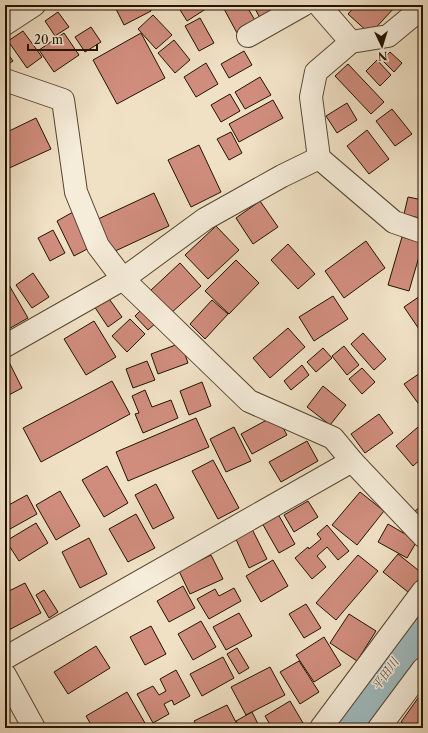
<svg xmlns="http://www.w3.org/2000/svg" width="428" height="733" viewBox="0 0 428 733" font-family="'Libre Caslon Text','Noto Serif JP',serif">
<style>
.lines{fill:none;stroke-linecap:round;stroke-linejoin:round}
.river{stroke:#9fbbbf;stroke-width:42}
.building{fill:#d08d7d;stroke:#221300}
.street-casing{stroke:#564631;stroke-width:24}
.street{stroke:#f5ecd9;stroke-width:22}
.labels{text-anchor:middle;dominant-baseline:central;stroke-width:3;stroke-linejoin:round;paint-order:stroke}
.water-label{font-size:12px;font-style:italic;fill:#4e4e43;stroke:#f5ecd9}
</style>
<rect width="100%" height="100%" fill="#f0e1c5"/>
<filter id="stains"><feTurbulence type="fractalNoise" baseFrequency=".005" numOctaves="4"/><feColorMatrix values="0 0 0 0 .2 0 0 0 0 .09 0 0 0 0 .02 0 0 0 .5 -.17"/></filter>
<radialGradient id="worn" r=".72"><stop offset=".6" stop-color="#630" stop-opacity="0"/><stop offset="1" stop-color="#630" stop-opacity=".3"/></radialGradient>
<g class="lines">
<polyline class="river" points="346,728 423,621"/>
</g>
<g class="building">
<polygon points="114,5 149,5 151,11 124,25"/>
<polygon points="177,5 212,5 187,21"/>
<polygon points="226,5 246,5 256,22 237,33 223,7"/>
<polygon points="253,5 276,5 277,9 260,18"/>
<polygon points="356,5 393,5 395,7 370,34 348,14"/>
<polygon points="58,12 69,27 55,36 45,21"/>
<polygon points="153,15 172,35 156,49 138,29"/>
<polygon points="200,18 214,43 199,51 185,26"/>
<polygon points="91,27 101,42 85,52 75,37"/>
<polygon points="23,31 42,57 27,68 8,41"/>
<polygon points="64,33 79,55 54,72 39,50"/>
<polygon points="141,33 165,78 117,104 93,60"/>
<polygon points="174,40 190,60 175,73 158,53"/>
<polygon points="5,50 13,61 5,66"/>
<polygon points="244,51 252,65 229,78 221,64"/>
<polygon points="390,52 402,63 394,72 382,60"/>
<polygon points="377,60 391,75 380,86 366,71"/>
<polygon points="206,63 218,84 196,97 184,77"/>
<polygon points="348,64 384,102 371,114 335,76"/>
<polygon points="260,77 271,95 245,109 235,92"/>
<polygon points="230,94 240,111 221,122 211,105"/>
<polygon points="273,100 283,118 239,142 229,124"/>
<polygon points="347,103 357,120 337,133 326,116"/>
<polygon points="392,109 412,134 395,146 376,121"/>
<polygon points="36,118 51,149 5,170 5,133"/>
<polygon points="367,130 389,159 369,174 347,146"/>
<polygon points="231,132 242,153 229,160 217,139"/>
<polygon points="199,145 221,192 191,207 168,160"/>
<polygon points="154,193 169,226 111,253 96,220"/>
<polygon points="408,197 423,200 419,218 404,214"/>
<polygon points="260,201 278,227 253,244 236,218"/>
<polygon points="73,212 91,247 74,256 57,221"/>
<polygon points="216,226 239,250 208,279 185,255"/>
<polygon points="53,230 65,253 50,261 38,238"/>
<polygon points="402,237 423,243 409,291 388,285"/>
<polygon points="366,241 385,268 344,298 325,271"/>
<polygon points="288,244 315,274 298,289 271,260"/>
<polygon points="236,260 259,283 229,314 205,291"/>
<polygon points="180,263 201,286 170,314 150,291"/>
<polygon points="33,273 49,297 32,308 16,285"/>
<polygon points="5,278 28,318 5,331"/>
<polygon points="423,294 423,335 404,307"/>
<polygon points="107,296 122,317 108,327 94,306"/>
<polygon points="333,296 348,319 314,341 299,317"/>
<polygon points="212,300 228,314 205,339 190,324"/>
<polygon points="143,308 157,322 148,330 135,316"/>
<polygon points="130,319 145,334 127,352 112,336"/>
<polygon points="94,321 116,357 86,375 64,339"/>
<polygon points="288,328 305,347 270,378 253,358"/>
<polygon points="363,333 386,359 374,370 351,344"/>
<polygon points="181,343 188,363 158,374 151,354"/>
<polygon points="344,346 359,365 347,375 332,356"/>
<polygon points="323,348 332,358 316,372 307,362"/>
<polygon points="8,360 22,388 5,397 5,362"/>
<polygon points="147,361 155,380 133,388 126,369"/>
<polygon points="302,365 309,375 291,390 284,381"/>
<polygon points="362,368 375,382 362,394 349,379"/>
<polygon points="423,371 423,410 404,384"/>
<polygon points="112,381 130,414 41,462 23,428"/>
<polygon points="202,382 211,406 189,415 180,391"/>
<polygon points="323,386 346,405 330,425 307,407"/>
<polygon points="145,390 152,407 171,400 178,418 143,433 135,414 139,413 132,396"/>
<polygon points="379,414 393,433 365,453 351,434"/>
<polygon points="276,415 287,435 252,454 241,434"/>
<polygon points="196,418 209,447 128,481 116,452"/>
<polygon points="234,427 251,461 226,472 210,439"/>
<polygon points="418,427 423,433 423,457 413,466 396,446"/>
<polygon points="307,441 318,461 281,482 269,462"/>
<polygon points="213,460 239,508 218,519 192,471"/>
<polygon points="107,466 128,503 104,517 82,480"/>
<polygon points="156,484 174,518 153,529 135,495"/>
<polygon points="60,491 80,526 56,540 36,505"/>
<polygon points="360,492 384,511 357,545 332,525"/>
<polygon points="27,495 37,514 10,529 5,520 5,507"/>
<polygon points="308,501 318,517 294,532 284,515"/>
<polygon points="423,504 423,522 414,512"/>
<polygon points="136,514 155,548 128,562 109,529"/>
<polygon points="278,514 295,544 279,553 262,523"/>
<polygon points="36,523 48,543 19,561 6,541"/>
<polygon points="388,524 417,541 407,558 378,542"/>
<polygon points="327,525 349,551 338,560 327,547 317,556 326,567 312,579 295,558 308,547 309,549 321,539 317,534"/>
<polygon points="252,529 267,559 249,568 235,537"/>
<polygon points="89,538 107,574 80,588 62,552"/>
<polygon points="398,554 423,574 408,592 383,572"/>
<polygon points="211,555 223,579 190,594 179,571"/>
<polygon points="358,555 378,571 336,620 316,603"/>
<polygon points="273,560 288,586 261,602 246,576"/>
<polygon points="25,583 41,613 5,632 5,593"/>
<polygon points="183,586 195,608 169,622 157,601"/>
<polygon points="234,588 241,601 209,619 197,599 215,589 219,596"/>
<polygon points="44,590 58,612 49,618 36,595"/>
<polygon points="306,604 321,628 304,638 289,614"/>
<polygon points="239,613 252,636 226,650 213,627"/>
<polygon points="349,614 376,631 357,661 330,643"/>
<polygon points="201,621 216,647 193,660 178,634"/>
<polygon points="151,626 166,654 145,665 130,637"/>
<polygon points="324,637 341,665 314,682 296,655"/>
<polygon points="96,646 110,668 68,694 54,672"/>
<polygon points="237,648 249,668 239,674 227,654"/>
<polygon points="223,657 234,678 202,696 190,674"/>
<polygon points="299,661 319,692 300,704 280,672"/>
<polygon points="270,667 285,695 246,715 231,687"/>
<polygon points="176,670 190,696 174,705 172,700 164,704 169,714 153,723 137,694 153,686 159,695 166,691 160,679"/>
<polygon points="423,691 423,728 411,728 401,722"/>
<polygon points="127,692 145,723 138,728 93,728 86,716"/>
<polygon points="290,701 306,728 272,728 265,716"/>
<polygon points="227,705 239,728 198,728 194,721"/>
<polygon points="252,712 260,728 240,728 236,721"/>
</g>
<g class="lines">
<defs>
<g id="street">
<polyline points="319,5 351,42"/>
<polyline points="5,24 34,5"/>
<polyline points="248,36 303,5"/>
<polyline points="5,80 63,100 76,192 98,246 123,279 249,401 333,438 352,461 423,536"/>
<polyline points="319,158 311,97 316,72 351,42 388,36 423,7"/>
<polyline points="5,346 123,279 205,219 282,176 319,158 394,222 423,232"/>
<polyline points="5,658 352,461"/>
<polyline points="5,675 34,728"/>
<polyline points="321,728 423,591"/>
<polyline points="379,728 423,669"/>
</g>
</defs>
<use href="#street" class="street-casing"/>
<use href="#street" class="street"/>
</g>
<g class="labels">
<g class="water-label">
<text transform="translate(385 674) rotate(-55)">平田川</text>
</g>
</g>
<rect width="428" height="733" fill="none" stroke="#f0e1c5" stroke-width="20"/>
<rect x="6" y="6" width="416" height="721" fill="none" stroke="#221300" stroke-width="2"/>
<rect x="10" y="10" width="408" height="713" fill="none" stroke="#221300"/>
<g transform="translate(382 46) rotate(176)" stroke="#f5ecd9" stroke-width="3" paint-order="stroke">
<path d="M0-3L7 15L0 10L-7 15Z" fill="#221300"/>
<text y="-6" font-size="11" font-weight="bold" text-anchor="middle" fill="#221300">N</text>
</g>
<path d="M28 44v6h69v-6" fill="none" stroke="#221300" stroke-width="2"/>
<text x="34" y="44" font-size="12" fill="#221300" stroke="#f5ecd9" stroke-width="3" paint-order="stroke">20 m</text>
<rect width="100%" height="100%" filter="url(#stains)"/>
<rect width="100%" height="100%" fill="url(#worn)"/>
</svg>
